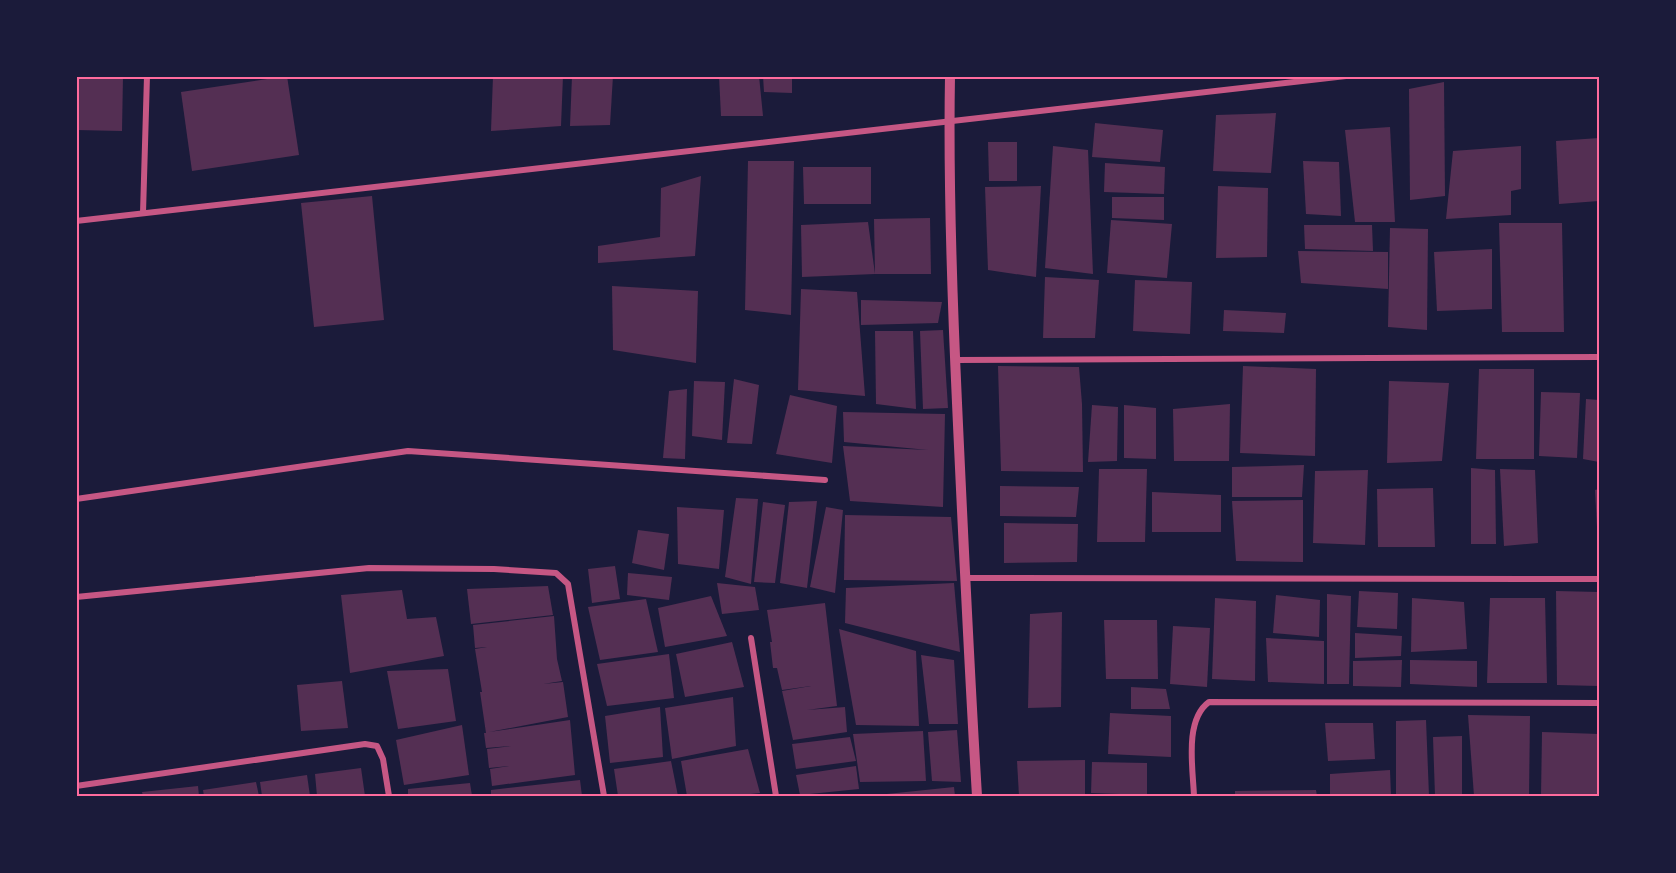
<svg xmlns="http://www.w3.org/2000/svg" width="1676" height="873" viewBox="0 0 1676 873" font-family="Helvetica,sans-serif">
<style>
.building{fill:#542f53}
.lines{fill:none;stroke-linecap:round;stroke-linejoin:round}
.minor{stroke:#c65784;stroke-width:6}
.tertiary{stroke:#c65784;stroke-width:10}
.neatline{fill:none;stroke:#ff6b9d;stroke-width:2}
</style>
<rect width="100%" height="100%" fill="#1b1b3a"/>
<g class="building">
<polygon points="76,76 123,76 122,131 76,130"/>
<polygon points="287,76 299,155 192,171 181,92"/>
<polygon points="493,76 563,76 561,126 491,131"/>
<polygon points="572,76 613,76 610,125 570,126"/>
<polygon points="719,76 759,76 763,116 721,116"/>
<polygon points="763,76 792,76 792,93 764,92"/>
<polygon points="1444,82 1445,196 1410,200 1409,89"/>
<polygon points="1276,113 1271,173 1213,171 1216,115"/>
<polygon points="1095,123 1163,130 1160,162 1092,157"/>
<polygon points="1390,127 1395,222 1355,222 1345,130"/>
<polygon points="1599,138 1599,201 1559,204 1556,141"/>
<polygon points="988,142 1017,142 1017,181 989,181"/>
<polygon points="1053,146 1088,150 1093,274 1045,268"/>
<polygon points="1521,146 1521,189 1511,191 1511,215 1446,219 1453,151"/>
<polygon points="748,161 794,161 791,315 745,310"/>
<polygon points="1303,161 1339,162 1341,216 1306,214"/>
<polygon points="1105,163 1165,167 1164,194 1104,192"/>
<polygon points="803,167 871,167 871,204 804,204"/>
<polygon points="701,176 695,256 598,263 598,246 660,237 661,188"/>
<polygon points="1041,186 1036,277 988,270 985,187"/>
<polygon points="1218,186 1268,188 1267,257 1216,258"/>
<polygon points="372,196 384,320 314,327 301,203"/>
<polygon points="1112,197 1164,197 1164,220 1112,218"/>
<polygon points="930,218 931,274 875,274 874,219"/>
<polygon points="1111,220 1172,224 1167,278 1107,273"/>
<polygon points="868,222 875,274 802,277 801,225"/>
<polygon points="1499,223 1562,223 1564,332 1502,332"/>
<polygon points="1304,225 1372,225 1373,251 1305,249"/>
<polygon points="1390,228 1428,229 1427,330 1388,327"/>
<polygon points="1492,249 1492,309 1437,311 1434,252"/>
<polygon points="1298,251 1388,252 1388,289 1301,283"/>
<polygon points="1045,277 1099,280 1095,338 1043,338"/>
<polygon points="1135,280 1192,282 1190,334 1133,331"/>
<polygon points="612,286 698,291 696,363 613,350"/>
<polygon points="801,289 857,292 865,396 798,390"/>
<polygon points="861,300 942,302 938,323 861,325"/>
<polygon points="1224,310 1286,313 1284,333 1223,331"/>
<polygon points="943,330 948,408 923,409 920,331"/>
<polygon points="875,331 913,331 916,409 876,404"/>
<polygon points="998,366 1079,367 1082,404 1083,472 1001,471"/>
<polygon points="1243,366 1316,369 1315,456 1240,453"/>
<polygon points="1479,369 1534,369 1534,459 1476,459"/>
<polygon points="734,379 759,385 752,444 727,443"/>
<polygon points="694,381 725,382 722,440 692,436"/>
<polygon points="1389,381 1449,383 1442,461 1387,463"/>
<polygon points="687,389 685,459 663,458 669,391"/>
<polygon points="1541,392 1580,393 1577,458 1539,456"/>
<polygon points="790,395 837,406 832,463 776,454"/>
<polygon points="1586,399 1599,400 1599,462 1583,459"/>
<polygon points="1230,404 1229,461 1174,461 1173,409"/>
<polygon points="1092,405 1118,407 1117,461 1088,462"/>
<polygon points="1124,405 1156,408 1156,459 1124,458"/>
<polygon points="843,412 945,414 943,507 850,501 843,446 928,450 844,442"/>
<polygon points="1304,465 1302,497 1232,497 1232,467"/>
<polygon points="1471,468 1495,470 1496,544 1471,544"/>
<polygon points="1099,469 1147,469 1145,542 1097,542"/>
<polygon points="1500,469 1535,470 1538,543 1504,546"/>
<polygon points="1368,470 1365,545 1313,543 1315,471"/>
<polygon points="1000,486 1079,487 1076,517 1000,516"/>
<polygon points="1433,488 1435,547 1378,547 1377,489"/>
<polygon points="1599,489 1599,546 1598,546 1595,490"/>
<polygon points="1152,492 1221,495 1221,532 1152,532"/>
<polygon points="736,498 758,499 751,584 725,577"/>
<polygon points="1303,500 1303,562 1236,561 1232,501"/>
<polygon points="817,501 807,588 780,583 789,502"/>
<polygon points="763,502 785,505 775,583 754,582"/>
<polygon points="677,507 724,510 719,569 678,564"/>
<polygon points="826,507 843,510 835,593 810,587"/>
<polygon points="845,515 951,517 957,581 844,580"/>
<polygon points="1004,523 1078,524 1077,562 1004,563"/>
<polygon points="638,530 669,534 664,570 632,563"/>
<polygon points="615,566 620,599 592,603 588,569"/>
<polygon points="628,573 672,577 669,600 627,595"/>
<polygon points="717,583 755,587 759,610 722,614"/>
<polygon points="954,583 960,652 845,623 846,588"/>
<polygon points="548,586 553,615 471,624 467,589"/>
<polygon points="402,590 407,619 436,617 444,656 350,673 341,595"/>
<polygon points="1359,591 1398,593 1397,629 1357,627"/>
<polygon points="1556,591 1599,592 1599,686 1557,685"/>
<polygon points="1327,594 1351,596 1349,684 1327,684"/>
<polygon points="1276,595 1320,600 1319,637 1273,633"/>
<polygon points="711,596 727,636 665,647 658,608"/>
<polygon points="1215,598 1256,601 1255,681 1212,679"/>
<polygon points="1412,598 1464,602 1467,649 1411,652"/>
<polygon points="1490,598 1545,598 1547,683 1487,683"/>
<polygon points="646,599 658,652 600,660 588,607"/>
<polygon points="825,603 837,706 807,710 845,707 847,732 793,740 782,691 811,686 782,690 777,668 773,668 770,642 772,642 767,610"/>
<polygon points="1062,612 1061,707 1028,708 1030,614"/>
<polygon points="554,616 557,659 562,681 543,684 563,682 568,717 489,732 570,720 575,775 492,786 490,769 509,766 489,768 487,749 511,746 486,748 484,733 486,733 480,692 482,692 475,649 487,647 475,648 473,625"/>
<polygon points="1104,620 1157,620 1158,679 1106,679"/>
<polygon points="1173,626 1210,628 1207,687 1170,684"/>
<polygon points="839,629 916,651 919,726 856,725"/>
<polygon points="1355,633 1402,636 1401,656 1355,658"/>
<polygon points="1266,638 1324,641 1324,684 1268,682"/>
<polygon points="732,642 744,687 685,697 676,654"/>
<polygon points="669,654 674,698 607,706 597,664"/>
<polygon points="921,655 954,660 958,724 929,724"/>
<polygon points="1402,660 1401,687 1353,686 1353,661"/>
<polygon points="1410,660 1477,661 1477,687 1410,684"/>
<polygon points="448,669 456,721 398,729 387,671"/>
<polygon points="342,681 348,728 301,731 297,685"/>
<polygon points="1131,687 1166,689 1170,709 1131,709"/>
<polygon points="733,697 736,746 672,759 665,708"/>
<polygon points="660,707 663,757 610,763 605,716"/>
<polygon points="1110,713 1171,716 1171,757 1108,754"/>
<polygon points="1468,715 1530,716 1529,796 1474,796"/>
<polygon points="1426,720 1429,796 1396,796 1396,721"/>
<polygon points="1325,723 1373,723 1375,759 1328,761"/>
<polygon points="462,725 469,775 404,785 396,740"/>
<polygon points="957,730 961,782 932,781 928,732"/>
<polygon points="923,731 926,781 860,782 853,734"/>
<polygon points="1542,732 1599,734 1597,796 1541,796"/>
<polygon points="1462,736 1462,796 1435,796 1433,737"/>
<polygon points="850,737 856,761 796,769 792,744"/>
<polygon points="748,749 760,793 732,796 687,796 681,761"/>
<polygon points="1085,760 1085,796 1019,796 1017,761"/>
<polygon points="671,761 678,796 618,796 614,769"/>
<polygon points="1092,762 1147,763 1147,795 1091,793"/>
<polygon points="856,766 859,789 800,795 796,775"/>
<polygon points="361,768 365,796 317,796 315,774"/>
<polygon points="1390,770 1391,796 1330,796 1330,774"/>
<polygon points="307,775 310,796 262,796 260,782"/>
<polygon points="580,780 582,796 491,796 491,790"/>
<polygon points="256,782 259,796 204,796 203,790"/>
<polygon points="470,783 472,796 408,796 408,789"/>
<polygon points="198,786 199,796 143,796 142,792"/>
<polygon points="954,787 955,796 877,796 877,795"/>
<polygon points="1316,790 1317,796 1235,796 1235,791"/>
</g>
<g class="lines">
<g class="minor">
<polyline points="143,213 147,76"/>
<polyline points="76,221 1346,76"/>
<polyline points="955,360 1600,357"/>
<polyline points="76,499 408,451 825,480"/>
<polyline points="965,578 1600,579"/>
<polyline points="76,597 369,568 494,569 556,573 568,584 604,796"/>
<polyline points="751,638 776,796"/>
<polyline points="76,786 365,744 377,746 383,759 389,796"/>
<path d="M1194,796C1193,769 1184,720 1209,702L1600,703"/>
</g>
<path class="tertiary" d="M950,76C948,185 952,294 957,403C963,534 969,665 977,796"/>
</g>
<rect width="1676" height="873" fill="none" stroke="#1b1b3a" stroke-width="156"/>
<rect x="78" y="78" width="1520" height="717" class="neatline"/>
</svg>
